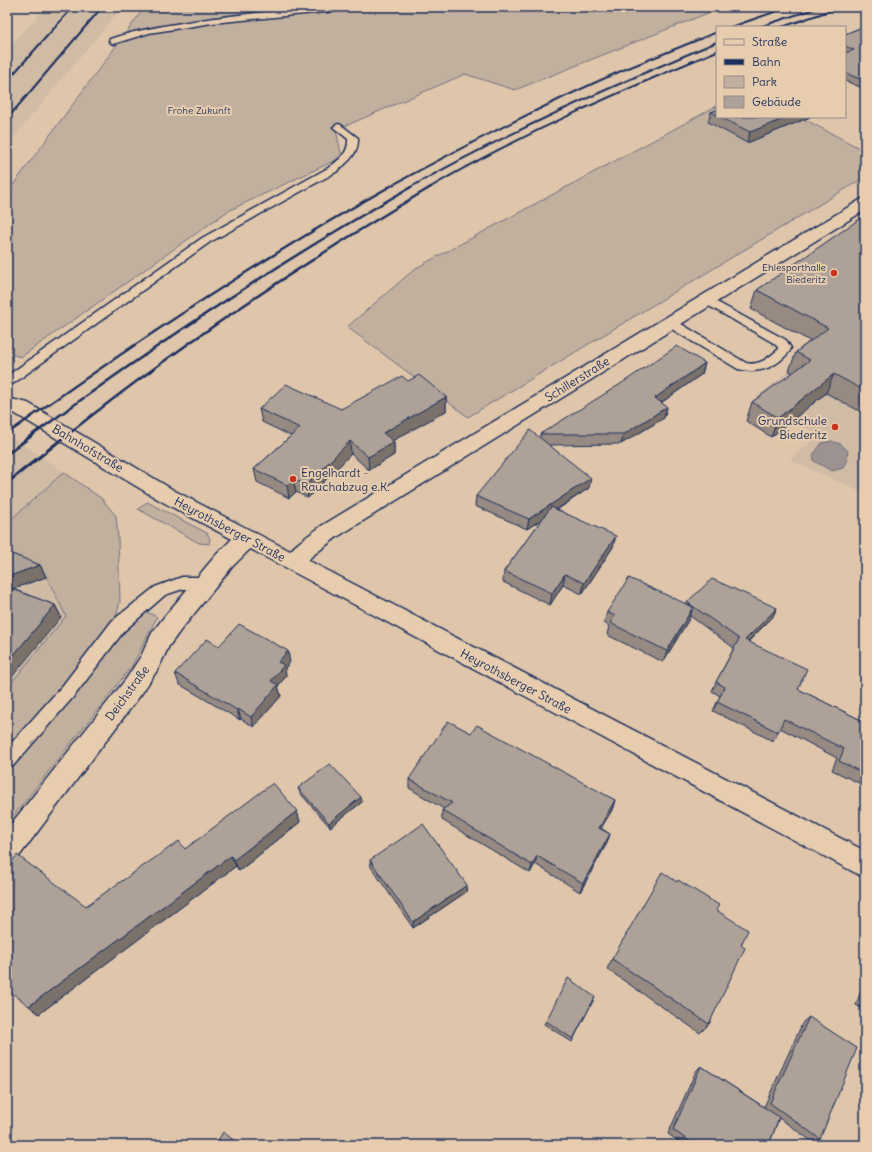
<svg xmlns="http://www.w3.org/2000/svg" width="872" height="1152" viewBox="0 0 872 1152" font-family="Delius,sans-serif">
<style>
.built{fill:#d0bba5}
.green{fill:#c2b09f;stroke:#6e707e}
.water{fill:#9c9391;stroke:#686b7d}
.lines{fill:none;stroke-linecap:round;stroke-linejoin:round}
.service-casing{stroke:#1b2f5e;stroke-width:3}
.minor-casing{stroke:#1b2f5e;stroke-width:3}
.tertiary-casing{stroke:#1b2f5e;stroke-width:3}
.service{fill:#e7ccae;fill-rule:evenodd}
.minor{fill:#e7ccae;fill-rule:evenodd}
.tertiary{fill:#e7ccae;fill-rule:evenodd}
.rail-far2{stroke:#1b2f5e;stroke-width:2}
.rail-far1{stroke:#1b2f5e;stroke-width:2.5}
.rail{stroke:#1b2f5e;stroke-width:3}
.wall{fill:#968a82;stroke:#1b2f5e}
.shaded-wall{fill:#7a716a;stroke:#1b2f5e}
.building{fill:#aea197;stroke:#1b2f5e}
.poi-dot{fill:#c8321e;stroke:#e7ccae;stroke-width:1.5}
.labels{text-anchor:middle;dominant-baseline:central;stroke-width:4;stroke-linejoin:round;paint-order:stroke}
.far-park-label{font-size:10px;fill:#2c3c64;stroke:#e7ccae}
.far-poi-label{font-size:10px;fill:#1b2f5e;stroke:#e7ccae;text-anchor:end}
.street-label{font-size:12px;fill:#1b2f5e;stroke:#e7ccae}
.poi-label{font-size:12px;fill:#1b2f5e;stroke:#e7ccae;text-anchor:end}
</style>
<rect width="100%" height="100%" fill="#dfc6ab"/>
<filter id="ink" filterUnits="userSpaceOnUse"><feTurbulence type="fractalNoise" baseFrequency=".025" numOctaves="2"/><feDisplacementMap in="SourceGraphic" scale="8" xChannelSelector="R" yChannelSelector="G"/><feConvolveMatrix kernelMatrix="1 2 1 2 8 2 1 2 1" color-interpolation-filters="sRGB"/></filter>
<g filter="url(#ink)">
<g class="built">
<polygon points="46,7 122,7 7,145 7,49"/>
<polygon points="789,371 865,414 865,494 790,460 818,435 756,397"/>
<polygon points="7,434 64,472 7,523"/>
<polygon points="7,557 43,570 67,616 7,688"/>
</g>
<g class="green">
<polygon points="145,7 723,7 515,90 465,74 336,130 342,157 228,211 21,357 7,353 7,193"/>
<polygon points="717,106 717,117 800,117 865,151 865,177 468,417 347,327 416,268"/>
<polygon points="64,472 102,499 116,516 118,538 120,601 117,614 106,632 72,677 7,750 7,688 66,616 43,570 7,557 7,523"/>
<polygon points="147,502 207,533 210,539 209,544 199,543 138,509"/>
<polygon points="145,611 157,617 132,666 7,824 7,772 69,701 124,633"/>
</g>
<polygon class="water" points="831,441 841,444 848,451 847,460 843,468 832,471 814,461 813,455 822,443"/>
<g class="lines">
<defs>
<g id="service">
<path d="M323,7H360L356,9L212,23L149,33L113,44L109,41L110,39C139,29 170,25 200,20C241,14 282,10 323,7Z"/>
<path d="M338,124L341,125L358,138C359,154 347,163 336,172L210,242L11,385L7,386V376L202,238L328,168C339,160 349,153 348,139L333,127Z"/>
<path d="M706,296L786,340L791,348C789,354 785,356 781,360C767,371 754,373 738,369L665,325L663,322L665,319H673L746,363C760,366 768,358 779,349L777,346L772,342L702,302L700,300L702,298Z"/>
<polygon points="182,577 205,577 210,579 213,583 210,587 205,589 183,589 165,595 124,631 75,695 13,766 7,768 7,748 63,685 112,621 155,587"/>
</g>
<g id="minor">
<path d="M865,198V210L337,537L312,556L301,568L293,570L285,568L282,562C291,546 308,536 323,525L860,200Z"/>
<polygon points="247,530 255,532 258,538 255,544 232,567 180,631 169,646 158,669 142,693 17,859 7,863 7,829 126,679 141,656 152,633 164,617 216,555 239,532"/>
</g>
<polygon id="tertiary" points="7,398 28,403 175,491 865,851 865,878 161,501 14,413 7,410"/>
</defs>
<use href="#service" class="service-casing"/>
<use href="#minor" class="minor-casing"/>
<use href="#tertiary" class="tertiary-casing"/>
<use href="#service" class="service"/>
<use href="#minor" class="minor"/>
<use href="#tertiary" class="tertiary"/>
<g class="rail-far2">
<polyline points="731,27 789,7"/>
<polyline points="759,27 820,7"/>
<polyline points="782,27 841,7"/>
<polyline points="7,81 73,7"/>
<polyline points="7,119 102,7"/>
<path d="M387,188C464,146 541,106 621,71C653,58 685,45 717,32"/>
<path d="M409,188C508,132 612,86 717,42"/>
<path d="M429,188C521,134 619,92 717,51"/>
</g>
<g class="rail-far1">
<path d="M11,431C133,344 258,260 389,187"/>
<path d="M38,431C158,343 281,261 411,187"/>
<path d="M72,431C185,341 306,261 431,187"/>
</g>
<g class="rail">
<polyline points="7,434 12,430"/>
<polyline points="7,454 39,430"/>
<polyline points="7,483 73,430"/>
</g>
</g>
<g class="wall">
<polygon points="865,26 865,89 845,81 845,34"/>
<polygon points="717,110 717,117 810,117 747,143 708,122 711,112"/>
<polygon points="865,217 865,414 826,393 771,437 746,421 752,402 793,373 789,371 796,352 810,341 751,309 757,290"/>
<polygon points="705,363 702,374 661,403 667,407 664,418 621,444 550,445 589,488 557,510 613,547 582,594 563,585 550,605 503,582 504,571 542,519 527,529 475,506 476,496 540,437 540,434"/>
<polygon points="446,397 446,411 392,441 394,442 394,455 369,470 351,454 308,498 296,492 289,498 257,482 254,469 291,436 262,422 259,409 341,409"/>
<polygon points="7,552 40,565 46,577 12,589 55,605 61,617 7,620 10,616 7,616"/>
<polygon points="687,602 777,608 772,618 749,641 798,689 865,722 865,786 832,770 837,758 780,728 773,741 713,711 720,696 712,691 716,682 734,648 690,616 689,619 663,662 607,635 609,626 604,623 607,612 686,604"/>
<polygon points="219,646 290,662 285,668 286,676 278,686 281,696 254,727 241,719 240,720 179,684 175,673"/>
<polygon points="471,733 615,800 612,810 601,828 610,834 607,843 580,892 535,864 530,873 442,820 442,810 444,809 409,788 409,779"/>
<polygon points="298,788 362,802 330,827 300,793"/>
<polygon points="297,811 300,822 239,871 236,866 39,1014 86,906 185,849"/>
<polygon points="370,860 467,885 466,892 413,928 371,867"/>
<polygon points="716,910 741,945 709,1024 700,1033 607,969 612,959"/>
<polygon points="865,979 865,1010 856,1005"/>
<polygon points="595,997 572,1042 544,1024 546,1021"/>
<polygon points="809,1017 820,1139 813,1142 779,1118 769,1145 684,1145 668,1134 696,1071 701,1066 764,1107 803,1022"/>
</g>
<g class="shaded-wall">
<polygon points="788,117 810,117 747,143 750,132"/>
<polygon points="705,363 702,374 652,409 655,398"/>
<polygon points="834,374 826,393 771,437 778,418"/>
<polygon points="446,397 446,411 383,446 383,433"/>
<polygon points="667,407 664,418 621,444 624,434"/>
<polygon points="350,441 351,454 308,498 306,485"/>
<polygon points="394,442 394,455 369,470 368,457"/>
<polygon points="591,478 589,488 527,529 529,519"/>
<polygon points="293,479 296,492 289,498 287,485"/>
<polygon points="616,536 613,547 582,594 584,583"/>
<polygon points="40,565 46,577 7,591 7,577"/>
<polygon points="565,574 563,585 550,605 552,593"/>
<polygon points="55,605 61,617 7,683 7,663"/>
<polygon points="693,607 689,619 663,662 667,651"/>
<polygon points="777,608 772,618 740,649 745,640"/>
<polygon points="288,651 290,662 285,668 286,676 278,686 281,696 254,727 251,717 271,681 278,662"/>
<polygon points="238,709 241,719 240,720 237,710"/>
<polygon points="361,797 362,802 330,827 329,823"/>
<polygon points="615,800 612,810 596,837 599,828"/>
<polygon points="297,811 300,822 239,871 234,860"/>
<polygon points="610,834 607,843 580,892 583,883"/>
<polygon points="231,856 236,866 39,1014 29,1006"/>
<polygon points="537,856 535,864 530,873 532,865"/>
<polygon points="467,885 466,892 413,928 413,922"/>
</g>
<g class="building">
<polygon points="865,26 865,81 845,73 845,53 854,50 845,46 845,34"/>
<polygon points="717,110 717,115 711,112"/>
<polygon points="720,117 788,117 750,132"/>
<polygon points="865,217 865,391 834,374 778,418 752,402 810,360 796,352 828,328 757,290 861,218 863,219"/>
<polygon points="677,346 705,363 655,398 667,407 624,434 540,434 619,385"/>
<polygon points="419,375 446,397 383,433 394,442 368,457 350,441 306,485 293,479 287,485 254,469 300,428 259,409 286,384 341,409 402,376 408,381"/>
<polygon points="530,430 591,478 529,519 476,496"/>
<polygon points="551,507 616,536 584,583 565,574 552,593 504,571"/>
<polygon points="7,552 40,565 7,577"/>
<polygon points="629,578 693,607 667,651 610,623 615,616 607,612"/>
<polygon points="712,579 777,608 745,640 807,669 798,689 865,722 865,774 839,761 844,749 784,719 778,732 717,702 725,687 716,682 739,639 687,602"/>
<polygon points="7,587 55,605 7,663 7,621 12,612 10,606 7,606"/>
<polygon points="239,624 288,651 278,662 284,665 271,681 278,685 251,717 238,709 237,710 175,673 207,639 219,646"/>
<polygon points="448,721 471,733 477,725 615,800 599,828 610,834 583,883 537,856 532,865 442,810 452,803 409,779"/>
<polygon points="330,764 361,797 329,823 298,788"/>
<polygon points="273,783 297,811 234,860 231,856 29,1006 7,989 7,868 17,855 86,906 179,841 185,849"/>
<polygon points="423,824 467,885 413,922 370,860"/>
<polygon points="662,872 677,882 678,880 719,905 716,910 748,930 741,945 745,948 709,1024 612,959"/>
<polygon points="568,978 595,997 573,1039 546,1021"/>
<polygon points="809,1017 857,1048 820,1139 770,1103"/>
<polygon points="701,1066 779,1117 769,1145 695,1145 673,1130"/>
<polygon points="223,1132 240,1145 215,1145"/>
</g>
</g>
<g class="poi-dot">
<circle cx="834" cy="273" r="4"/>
<circle cx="835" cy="427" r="4"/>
<circle cx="293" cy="479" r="4"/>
</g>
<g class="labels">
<g class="far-park-label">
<text x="199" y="110">Frohe Zukunft</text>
</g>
<g class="far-poi-label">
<text x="826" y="267">Ehlesporthalle<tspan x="826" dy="12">Biederitz</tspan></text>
</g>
<g class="street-label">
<text transform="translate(577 379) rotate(-32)">Schillerstraße</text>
<text transform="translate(88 448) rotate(31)">Bahnhofstraße</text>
<text transform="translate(230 529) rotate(28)">Heyrothsberger Straße</text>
<text transform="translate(516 681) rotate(28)">Heyrothsberger Straße</text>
<text transform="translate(127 693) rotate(-54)">Deichstraße</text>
</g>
<g class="poi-label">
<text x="827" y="420">Grundschule<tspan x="827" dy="14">Biederitz</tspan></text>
<text x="301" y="472" text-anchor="start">Engelhardt -<tspan x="301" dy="14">Rauchabzug e.K.</tspan></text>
</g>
</g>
<rect width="872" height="1152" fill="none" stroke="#e7ccae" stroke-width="24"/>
<rect x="12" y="12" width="848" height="1128" fill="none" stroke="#1b2f5e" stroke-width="1.5" filter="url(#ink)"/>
<rect x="716" y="26" width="130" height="92" fill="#e7ccae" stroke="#958d8e"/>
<rect x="724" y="39" width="20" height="6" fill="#e7ccae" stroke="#958d8e"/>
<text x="752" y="46" font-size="12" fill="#1b2f5e">Straße</text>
<rect x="724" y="59" width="20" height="6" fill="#1b2f5e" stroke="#958d8e"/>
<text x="752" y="66" font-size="12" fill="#1b2f5e">Bahn</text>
<rect x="724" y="76" width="20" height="12" fill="#c2b09f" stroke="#958d8e"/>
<text x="752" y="86" font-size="12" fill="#1b2f5e">Park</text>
<rect x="724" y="96" width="20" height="12" fill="#aea197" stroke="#958d8e"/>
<text x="752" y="106" font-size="12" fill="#1b2f5e">Gebäude</text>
</svg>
